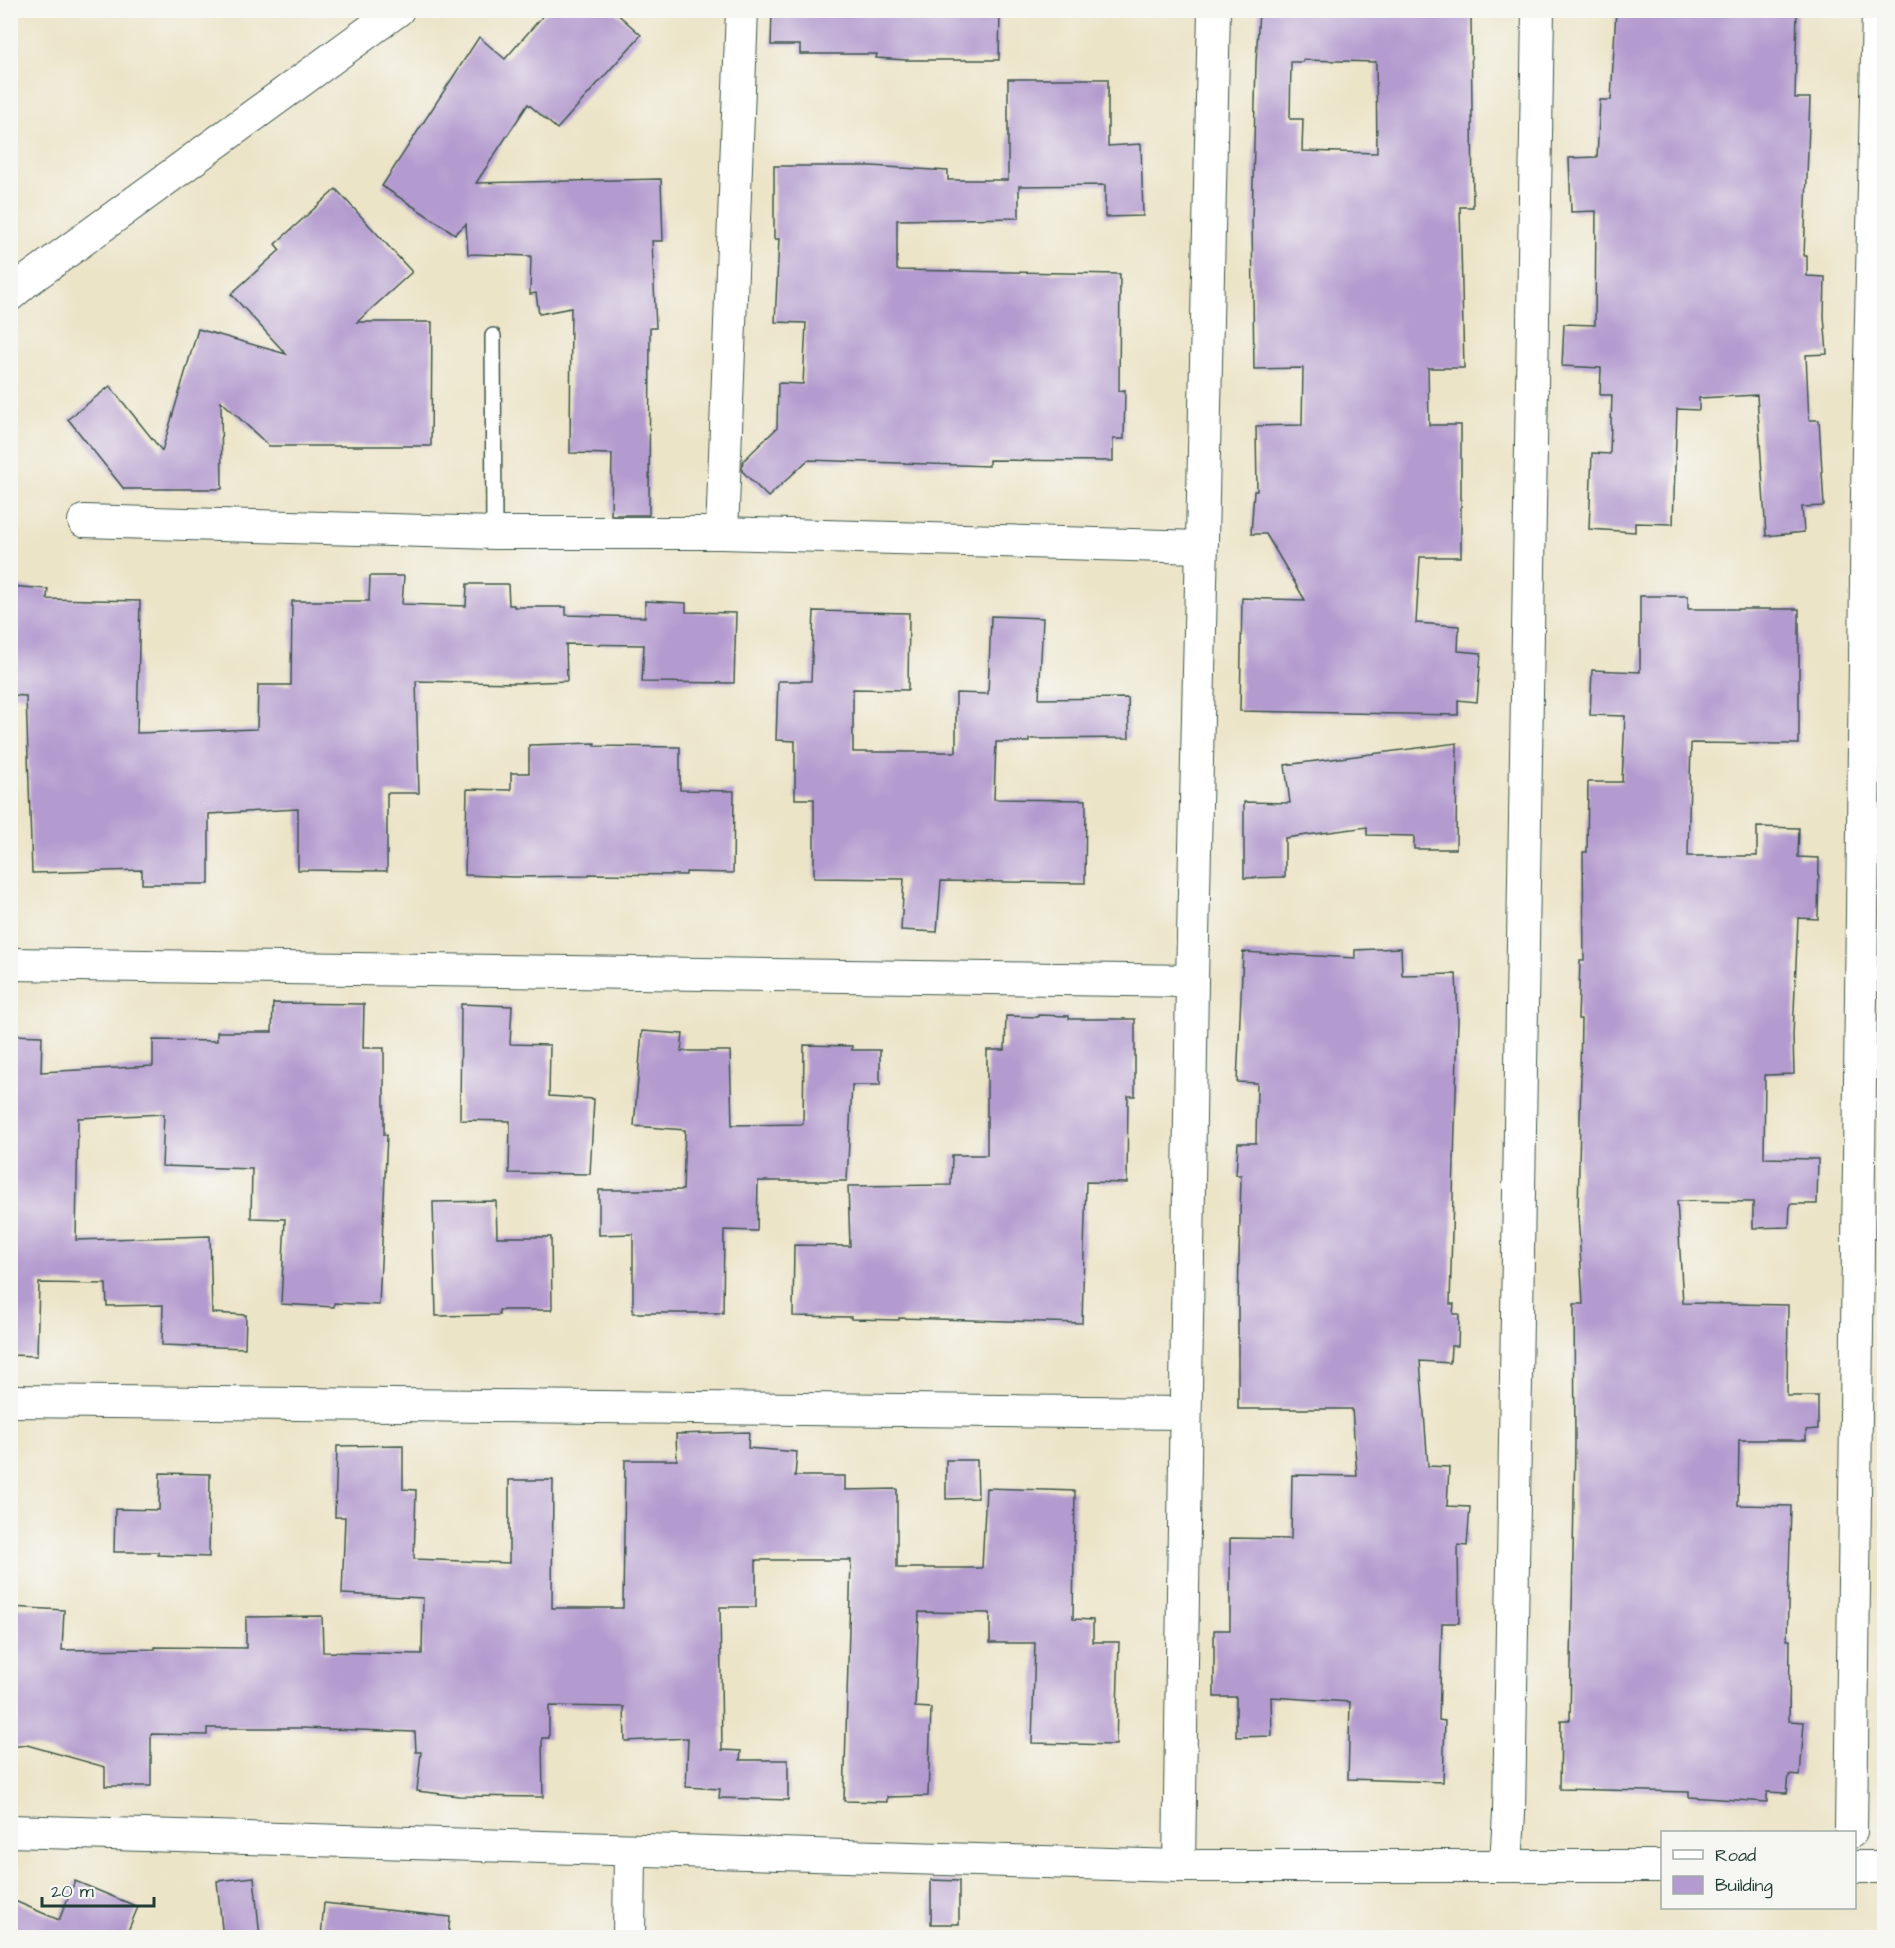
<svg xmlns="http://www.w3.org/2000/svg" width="1895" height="1948" viewBox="0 0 1895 1948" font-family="'Architects Daughter',sans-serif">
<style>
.building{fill:#b49bcf;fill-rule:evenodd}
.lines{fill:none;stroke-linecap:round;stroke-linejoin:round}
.lane-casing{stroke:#3e564a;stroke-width:18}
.street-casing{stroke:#3e564a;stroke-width:34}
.lane{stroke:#fff;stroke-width:15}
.street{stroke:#fff;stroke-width:32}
</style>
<rect width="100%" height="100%" fill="#f6f6f2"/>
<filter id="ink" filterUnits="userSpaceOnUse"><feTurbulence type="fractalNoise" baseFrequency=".0167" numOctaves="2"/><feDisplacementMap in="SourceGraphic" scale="12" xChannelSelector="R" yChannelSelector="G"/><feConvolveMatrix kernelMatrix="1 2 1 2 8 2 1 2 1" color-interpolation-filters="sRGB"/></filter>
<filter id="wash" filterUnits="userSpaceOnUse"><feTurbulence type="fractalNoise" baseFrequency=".008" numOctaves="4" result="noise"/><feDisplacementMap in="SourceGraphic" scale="24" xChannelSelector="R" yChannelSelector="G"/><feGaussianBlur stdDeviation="1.35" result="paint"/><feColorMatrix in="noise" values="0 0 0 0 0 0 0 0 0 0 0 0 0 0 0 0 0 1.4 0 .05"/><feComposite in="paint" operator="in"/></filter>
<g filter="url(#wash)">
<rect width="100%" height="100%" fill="#ece4c7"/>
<g id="blocks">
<g class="building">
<polygon points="548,10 613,10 641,35 557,129 528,104 476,183 661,179 663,241 652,241 656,328 650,328 649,515 611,515 612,454 570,453 571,308 539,314 536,293 530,294 531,256 468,254 466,224 455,234 382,186 479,37 505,59"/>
<polygon points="772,10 1000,10 999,60 906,60 876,58 877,54 800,54 800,45 771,45"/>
<path d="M1259,10H1463V17H1471L1473,207H1460L1464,368H1428L1429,425H1461V557H1420L1416,623L1459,626L1458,651L1481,653L1477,702L1458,700V715L1240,711L1242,598L1305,600L1266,534H1251L1254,491H1257L1256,426L1302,425L1303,368L1254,369L1252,222L1256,63ZM1303,60L1376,62L1377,153L1302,151L1303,119H1290L1291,62H1303Z"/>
<polygon points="1616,10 1797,10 1795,98 1810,98 1804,256 1807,256 1807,276 1825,277 1824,316 1827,354 1806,355 1809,420 1819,420 1824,506 1802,507 1804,532 1766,536 1757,395 1699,398 1699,410 1677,409 1673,524 1635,523 1635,532 1589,529 1592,453 1610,454 1612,395 1600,395 1601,368 1562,366 1564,324 1595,325 1596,211 1571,212 1569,158 1597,157 1600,100 1611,100"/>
<polygon points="1008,79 1108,79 1108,146 1141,144 1143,216 1105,217 1105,185 1019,186 1019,218 897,220 897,270 1120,274 1119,391 1125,390 1124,439 1113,439 1113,461 989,460 989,466 808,460 768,497 742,471 743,461 777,428 778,383 803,384 806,323 775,322 779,239 774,239 774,166 872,166 948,171 948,180 1008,180"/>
<polygon points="336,189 412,272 357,322 432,322 431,446 269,446 221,401 222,489 124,489 68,419 110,386 162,451 198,329 286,354 231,294 280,250 275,244"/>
<polygon points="370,576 404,576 402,604 466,606 467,584 508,584 509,605 514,605 514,607 566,607 566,615 645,617 645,601 686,603 686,612 736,613 734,683 642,682 644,645 566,644 567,681 517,683 416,681 419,793 387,793 387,871 298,870 298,809 209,814 209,884 142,884 142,870 32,873 26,696 10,695 10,586 48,589 47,599 140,601 137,733 257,729 258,685 291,685 292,601 369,601"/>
<polygon points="1640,596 1688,596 1688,609 1799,609 1799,744 1691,743 1688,856 1757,856 1757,827 1799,828 1798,857 1819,858 1818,919 1798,918 1793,1035 1794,1074 1765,1075 1764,1158 1818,1159 1817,1204 1790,1204 1789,1227 1753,1228 1753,1202 1677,1201 1683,1303 1788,1305 1787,1396 1818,1396 1818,1429 1806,1430 1806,1440 1739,1440 1738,1505 1791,1506 1787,1640 1790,1640 1789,1721 1804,1722 1800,1776 1789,1775 1787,1793 1767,1792 1767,1802 1689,1797 1689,1792 1560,1789 1561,1720 1570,1720 1575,1443 1574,1304 1583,1304 1578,1212 1581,1074 1580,1074 1581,1019 1578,1019 1580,961 1584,961 1583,852 1587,852 1588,782 1622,782 1625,716 1590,715 1592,670 1640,672"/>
<polygon points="814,611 909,613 908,690 853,689 853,752 956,752 956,693 988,694 991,616 1043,618 1039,699 1128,698 1129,738 1029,739 1029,742 996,742 994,799 1086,800 1085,883 941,881 937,932 901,930 904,879 814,878 814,799 795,799 795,741 776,740 778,681 811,681"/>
<polygon points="595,743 595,746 680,747 680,790 734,791 733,873 686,872 686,875 589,874 589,876 514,877 465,875 467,789 511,790 511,773 529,773 529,745"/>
<polygon points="1457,743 1456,849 1414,849 1414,836 1367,835 1367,827 1285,838 1285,877 1244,878 1244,802 1290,803 1285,765"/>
<polygon points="1401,948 1402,975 1456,974 1458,1019 1450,1304 1454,1304 1453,1314 1459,1314 1458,1346 1451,1346 1450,1363 1420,1361 1428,1466 1449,1467 1447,1506 1470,1507 1467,1546 1458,1545 1459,1623 1442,1623 1439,1720 1445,1721 1443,1782 1348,1779 1350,1702 1271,1697 1272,1736 1236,1737 1236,1697 1214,1697 1214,1630 1230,1630 1230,1538 1291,1539 1292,1475 1357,1476 1352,1409 1238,1409 1238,1302 1241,1175 1236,1175 1238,1143 1256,1143 1257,1083 1237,1082 1243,952 1355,958 1355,950"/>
<polygon points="273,1003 364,1004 363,1048 384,1048 384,1135 387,1135 379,1305 334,1303 334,1307 281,1304 285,1219 251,1218 252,1169 162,1166 164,1114 78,1118 76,1240 210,1236 212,1313 246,1315 245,1348 162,1345 163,1305 107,1306 106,1284 39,1283 37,1356 10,1355 10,1035 42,1036 41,1072 153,1066 153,1040 217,1041 217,1032 272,1032"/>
<polygon points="461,1004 512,1006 510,1044 550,1045 549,1096 594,1099 590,1174 509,1173 510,1121 460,1120"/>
<polygon points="1038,1015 1069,1016 1069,1019 1135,1019 1135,1096 1128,1096 1127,1183 1086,1182 1082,1323 899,1318 899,1320 851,1319 851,1317 793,1316 794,1245 850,1246 848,1186 951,1185 952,1155 987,1155 987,1050 1005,1050 1006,1016 1038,1017"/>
<polygon points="642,1031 683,1034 681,1051 730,1051 732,1125 803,1124 804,1045 852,1046 852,1050 880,1050 880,1085 852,1085 847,1181 758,1181 757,1231 724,1230 723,1313 633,1313 633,1234 599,1235 599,1190 683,1190 685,1130 634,1126"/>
<polygon points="496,1201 497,1237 551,1237 552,1310 499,1310 499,1315 436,1316 433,1202"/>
<polygon points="749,1432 748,1448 797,1452 795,1476 845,1476 845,1490 897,1489 897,1568 982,1568 986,1488 1075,1491 1073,1619 1093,1620 1093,1642 1119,1642 1116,1745 1032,1743 1035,1643 990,1643 990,1613 919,1612 915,1707 931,1708 928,1796 887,1797 887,1802 844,1801 851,1560 756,1560 756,1607 720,1607 722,1750 741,1751 740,1760 788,1760 788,1800 719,1798 720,1789 686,1787 688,1738 625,1741 624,1707 549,1706 549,1738 542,1738 543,1797 459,1796 417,1791 421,1752 416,1752 415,1732 299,1728 207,1728 207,1735 151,1734 151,1786 105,1786 105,1767 27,1745 10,1747 10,1607 64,1610 62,1650 155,1649 155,1647 246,1648 246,1617 322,1616 323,1652 422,1654 423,1598 342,1594 345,1517 335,1517 337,1446 403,1445 403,1489 416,1490 414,1559 509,1563 509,1480 553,1480 552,1608 623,1608 625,1460 677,1460 676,1434"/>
<polygon points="946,1460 977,1460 978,1498 946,1499"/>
<polygon points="160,1473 210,1474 209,1557 158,1555 158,1552 114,1552 115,1509 159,1510"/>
<polygon points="254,1877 260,1938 223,1938 217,1881"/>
<polygon points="931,1880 959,1881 959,1924 931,1924"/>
<polygon points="75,1881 138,1907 125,1938 10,1938 10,1899 59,1920"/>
<polygon points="324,1903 450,1917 448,1938 321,1938"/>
</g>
</g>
</g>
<g filter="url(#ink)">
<use href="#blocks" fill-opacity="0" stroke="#3e564a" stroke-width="1.5"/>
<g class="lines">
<defs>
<polyline id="lane" points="493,336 494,533"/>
<g id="street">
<polyline points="10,295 24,283 398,10"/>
<polyline points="84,521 494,533 722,533 1201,547"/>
<polyline points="722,533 742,10"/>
<polyline points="10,964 1192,981"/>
<polyline points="10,1401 1185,1413"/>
<polyline points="10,1831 1179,1866 1662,1866"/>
<polyline points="1851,1832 1867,494 1878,10"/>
<polyline points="1506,1865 1509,1813 1538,10"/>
<polyline points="1179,1866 1192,981 1214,10"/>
<polyline points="1854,1867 1884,1867"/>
<polyline points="629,1938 630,1850"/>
</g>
</defs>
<use href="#lane" class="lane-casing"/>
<use href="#street" class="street-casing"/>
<use href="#lane" class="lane"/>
<use href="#street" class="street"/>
</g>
</g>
<rect width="1895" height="1948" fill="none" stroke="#f6f6f2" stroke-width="36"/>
<rect x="1661" y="1831" width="195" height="78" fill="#f6f6f2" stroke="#a0aca6" stroke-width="1.5"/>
<rect x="1673" y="1850" width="30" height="9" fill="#ffffff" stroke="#a0aca6" stroke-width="1.5"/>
<text x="1715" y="1861" font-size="18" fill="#1f3d34">Road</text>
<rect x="1673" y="1876" width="30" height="18" fill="#b49bcf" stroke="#a0aca6" stroke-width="1.5"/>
<text x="1715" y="1891" font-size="18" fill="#1f3d34">Building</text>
<path d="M42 1897v9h112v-9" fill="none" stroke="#1f3d34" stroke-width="3"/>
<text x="51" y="1897" font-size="18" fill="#1f3d34" stroke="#f6f6f2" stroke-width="4.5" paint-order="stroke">20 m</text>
</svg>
